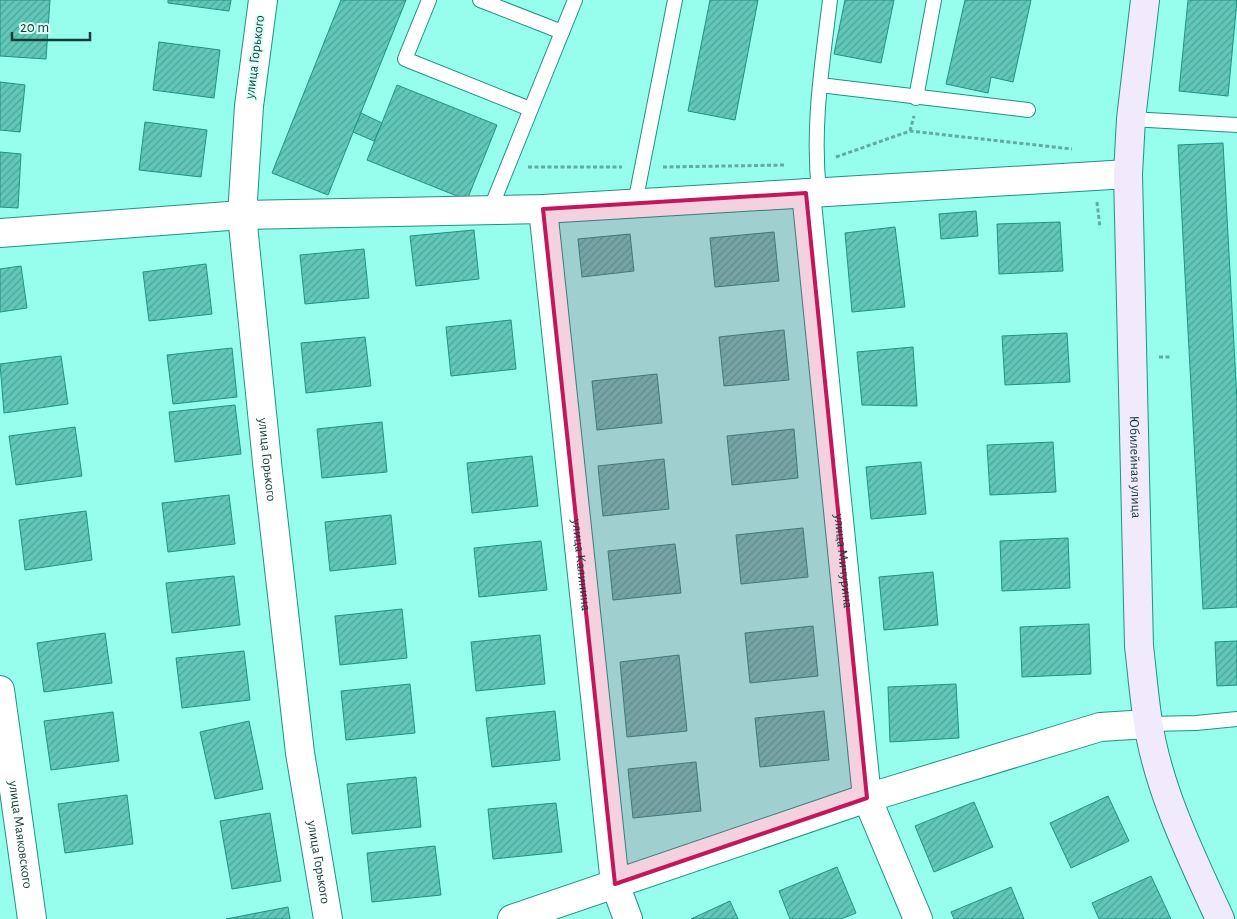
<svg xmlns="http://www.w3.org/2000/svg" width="1237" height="919" viewBox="0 0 1237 919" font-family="'Alegreya Sans',sans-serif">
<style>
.building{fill:url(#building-hatch);stroke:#1f9284}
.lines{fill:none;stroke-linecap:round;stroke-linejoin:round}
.lane-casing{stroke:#1f9284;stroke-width:16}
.street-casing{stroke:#1f9284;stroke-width:30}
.secondary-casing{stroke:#1f9284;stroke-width:30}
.path{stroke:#5fada1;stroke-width:3;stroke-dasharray:4 2.5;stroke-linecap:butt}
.lane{stroke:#fff;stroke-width:14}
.street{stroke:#fff;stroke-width:28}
.secondary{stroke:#f1e9fc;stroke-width:28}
.marked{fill:#c2185b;fill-opacity:0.2;stroke:#c2185b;stroke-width:4;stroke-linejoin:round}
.labels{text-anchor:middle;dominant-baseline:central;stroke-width:4;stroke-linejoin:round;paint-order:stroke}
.street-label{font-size:14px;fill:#113e38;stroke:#d8fef6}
</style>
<defs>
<pattern id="building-hatch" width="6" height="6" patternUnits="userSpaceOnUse" patternTransform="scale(1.25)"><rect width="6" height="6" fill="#61c8b9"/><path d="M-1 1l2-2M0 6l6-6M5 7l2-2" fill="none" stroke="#4fa497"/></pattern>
</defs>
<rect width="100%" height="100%" fill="#97fded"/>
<g class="building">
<polygon points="0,0 50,0 46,59 0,56"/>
<polygon points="168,0 231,0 229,11 168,3"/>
<polygon points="341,0 406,0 328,195 272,173"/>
<polygon points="710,0 758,0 735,120 688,111"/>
<polygon points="845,0 894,0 881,63 834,54"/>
<polygon points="965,0 1031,0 1013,82 991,77 988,93 946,84"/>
<polygon points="1188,0 1237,0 1228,96 1179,91"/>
<polygon points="159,42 220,50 214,98 153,90"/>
<polygon points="0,82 25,85 20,132 0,130"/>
<polygon points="397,85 497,125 467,200 367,160"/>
<polygon points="361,113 382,123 374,141 353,132"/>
<polygon points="145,122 207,130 201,177 139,170"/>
<polygon points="1223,143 1237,401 1237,607 1203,609 1178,145"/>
<polygon points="0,152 21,154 18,208 0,207"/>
<polygon points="976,211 978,236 941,239 939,214"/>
<polygon points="1060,222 1063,271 999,274 997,224"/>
<polygon points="895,227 905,307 852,312 845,233"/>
<polygon points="474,230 479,279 416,286 410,236"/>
<polygon points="774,232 779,281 715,287 710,238"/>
<polygon points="630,234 634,271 582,277 578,239"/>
<polygon points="364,249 369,298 305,304 300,255"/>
<polygon points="206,264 212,314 149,321 143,272"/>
<polygon points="21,266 27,308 0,312 0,269"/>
<polygon points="511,320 516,369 451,376 446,327"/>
<polygon points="784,330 789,380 724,386 719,337"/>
<polygon points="1067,333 1070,382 1005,385 1002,336"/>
<polygon points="365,337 371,386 306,393 301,343"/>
<polygon points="913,347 917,406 862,405 857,352"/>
<polygon points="232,348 237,397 173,404 167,355"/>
<polygon points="61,356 68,404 4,413 0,364"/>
<polygon points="657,374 662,423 597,430 592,381"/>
<polygon points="235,405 241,454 175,462 169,412"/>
<polygon points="382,422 387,472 322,478 317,429"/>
<polygon points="75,427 82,476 16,485 9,436"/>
<polygon points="794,429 798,478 732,485 727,436"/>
<polygon points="1053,442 1056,492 990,495 987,445"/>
<polygon points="532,456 538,506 472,513 467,463"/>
<polygon points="664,459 669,509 603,516 598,466"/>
<polygon points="921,462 926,514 871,519 866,467"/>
<polygon points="229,495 235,544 168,552 162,503"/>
<polygon points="86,511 92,560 25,570 19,520"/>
<polygon points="391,515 396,564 330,571 325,522"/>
<polygon points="803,528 808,577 741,584 736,535"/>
<polygon points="1068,538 1070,588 1002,591 1000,541"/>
<polygon points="541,541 547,590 479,597 474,548"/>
<polygon points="675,544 681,593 613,600 608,551"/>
<polygon points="933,572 938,625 884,630 879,577"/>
<polygon points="234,576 240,625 172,633 166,583"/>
<polygon points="402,609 407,658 340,665 335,616"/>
<polygon points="1089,624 1091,674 1022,677 1020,627"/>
<polygon points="813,626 818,676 750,683 745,633"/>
<polygon points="105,633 112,683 44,692 37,643"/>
<polygon points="540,635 545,684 476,691 471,642"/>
<polygon points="1237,641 1237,685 1217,686 1215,642"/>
<polygon points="244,651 250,700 182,708 176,658"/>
<polygon points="679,655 687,731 627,737 620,662"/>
<polygon points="410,684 415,733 346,740 341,691"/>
<polygon points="956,684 959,738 890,742 888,687"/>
<polygon points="555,711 560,760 492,767 486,718"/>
<polygon points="824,711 829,760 760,767 755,718"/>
<polygon points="113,712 119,761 51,770 44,721"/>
<polygon points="249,721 263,789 215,799 200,732"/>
<polygon points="696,762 701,811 633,818 628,769"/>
<polygon points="416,777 421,827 352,834 347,784"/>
<polygon points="127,795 133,844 65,853 58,804"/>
<polygon points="1108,796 1129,841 1071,868 1050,823"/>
<polygon points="974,802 993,847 934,872 915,826"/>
<polygon points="556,803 562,852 493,859 488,809"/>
<polygon points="270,813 281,881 232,889 220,821"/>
<polygon points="435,846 441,895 372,902 367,853"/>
<polygon points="837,867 856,913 841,919 790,919 779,891"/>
<polygon points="1151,876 1171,919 1099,919 1092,903"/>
<polygon points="1011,887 1024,919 954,919 951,912"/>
<polygon points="730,901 738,919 691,919"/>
<polygon points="288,907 290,919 226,919"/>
</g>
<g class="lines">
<defs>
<g id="lane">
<polyline points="429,0 405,59 530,109"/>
<polyline points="480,0 562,32"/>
<polyline points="820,85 1028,110"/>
<polyline points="916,98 934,0"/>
<polyline points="1131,119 1237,125"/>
<path d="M819,192C812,126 822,66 830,0"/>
<polyline points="635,203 675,0"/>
<polyline points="490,210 575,0"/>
<polyline points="1148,724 1196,723 1237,719"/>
</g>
<g id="street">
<path id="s1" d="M263,0L249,106L242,215L268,472L300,753L328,919"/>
<path id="s2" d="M806,193L867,798L918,919"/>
<path id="s3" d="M543,209L615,884L628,919"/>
<polyline points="0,233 242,215 543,209 1128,174"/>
<path id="s4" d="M0,690L32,919"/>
<polyline points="512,919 867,798 1100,727 1148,724"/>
</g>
<g id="secondary">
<path id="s5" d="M1145,0L1131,119L1128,174L1139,646C1142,671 1144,697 1148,722C1158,790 1192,858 1220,919"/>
</g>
</defs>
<use href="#lane" class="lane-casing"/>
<use href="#street" class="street-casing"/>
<use href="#secondary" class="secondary-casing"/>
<g class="path">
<polyline points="910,131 914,116"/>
<polyline points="836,157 910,131 1072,149"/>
<polyline points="528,167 622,167"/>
<polyline points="663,167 786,165"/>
<polyline points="1097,202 1100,228"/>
<polyline points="1159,357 1170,357"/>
</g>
<use href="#lane" class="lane"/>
<use href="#street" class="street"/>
<use href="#secondary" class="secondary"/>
</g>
<path class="marked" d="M806,193L867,798L615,884L543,209Z"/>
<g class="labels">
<g class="street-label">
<text transform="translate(255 57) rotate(-83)">улица Горького</text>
<text stroke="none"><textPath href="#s1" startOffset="462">улица Горького</textPath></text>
<text stroke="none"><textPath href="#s5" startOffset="468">Юбилейная улица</textPath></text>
<text stroke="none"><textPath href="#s2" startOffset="370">улица Мичурина</textPath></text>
<text stroke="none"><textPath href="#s3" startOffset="358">улица Калинина</textPath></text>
<text stroke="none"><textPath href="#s4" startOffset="146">улица Маяковского</textPath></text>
<text stroke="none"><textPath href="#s1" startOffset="868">улица Горького</textPath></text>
</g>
</g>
<path d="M12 32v8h78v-8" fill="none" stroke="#113e38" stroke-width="2.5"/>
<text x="20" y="32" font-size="15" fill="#113e38" stroke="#d8fef6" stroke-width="4" paint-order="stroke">20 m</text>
</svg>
